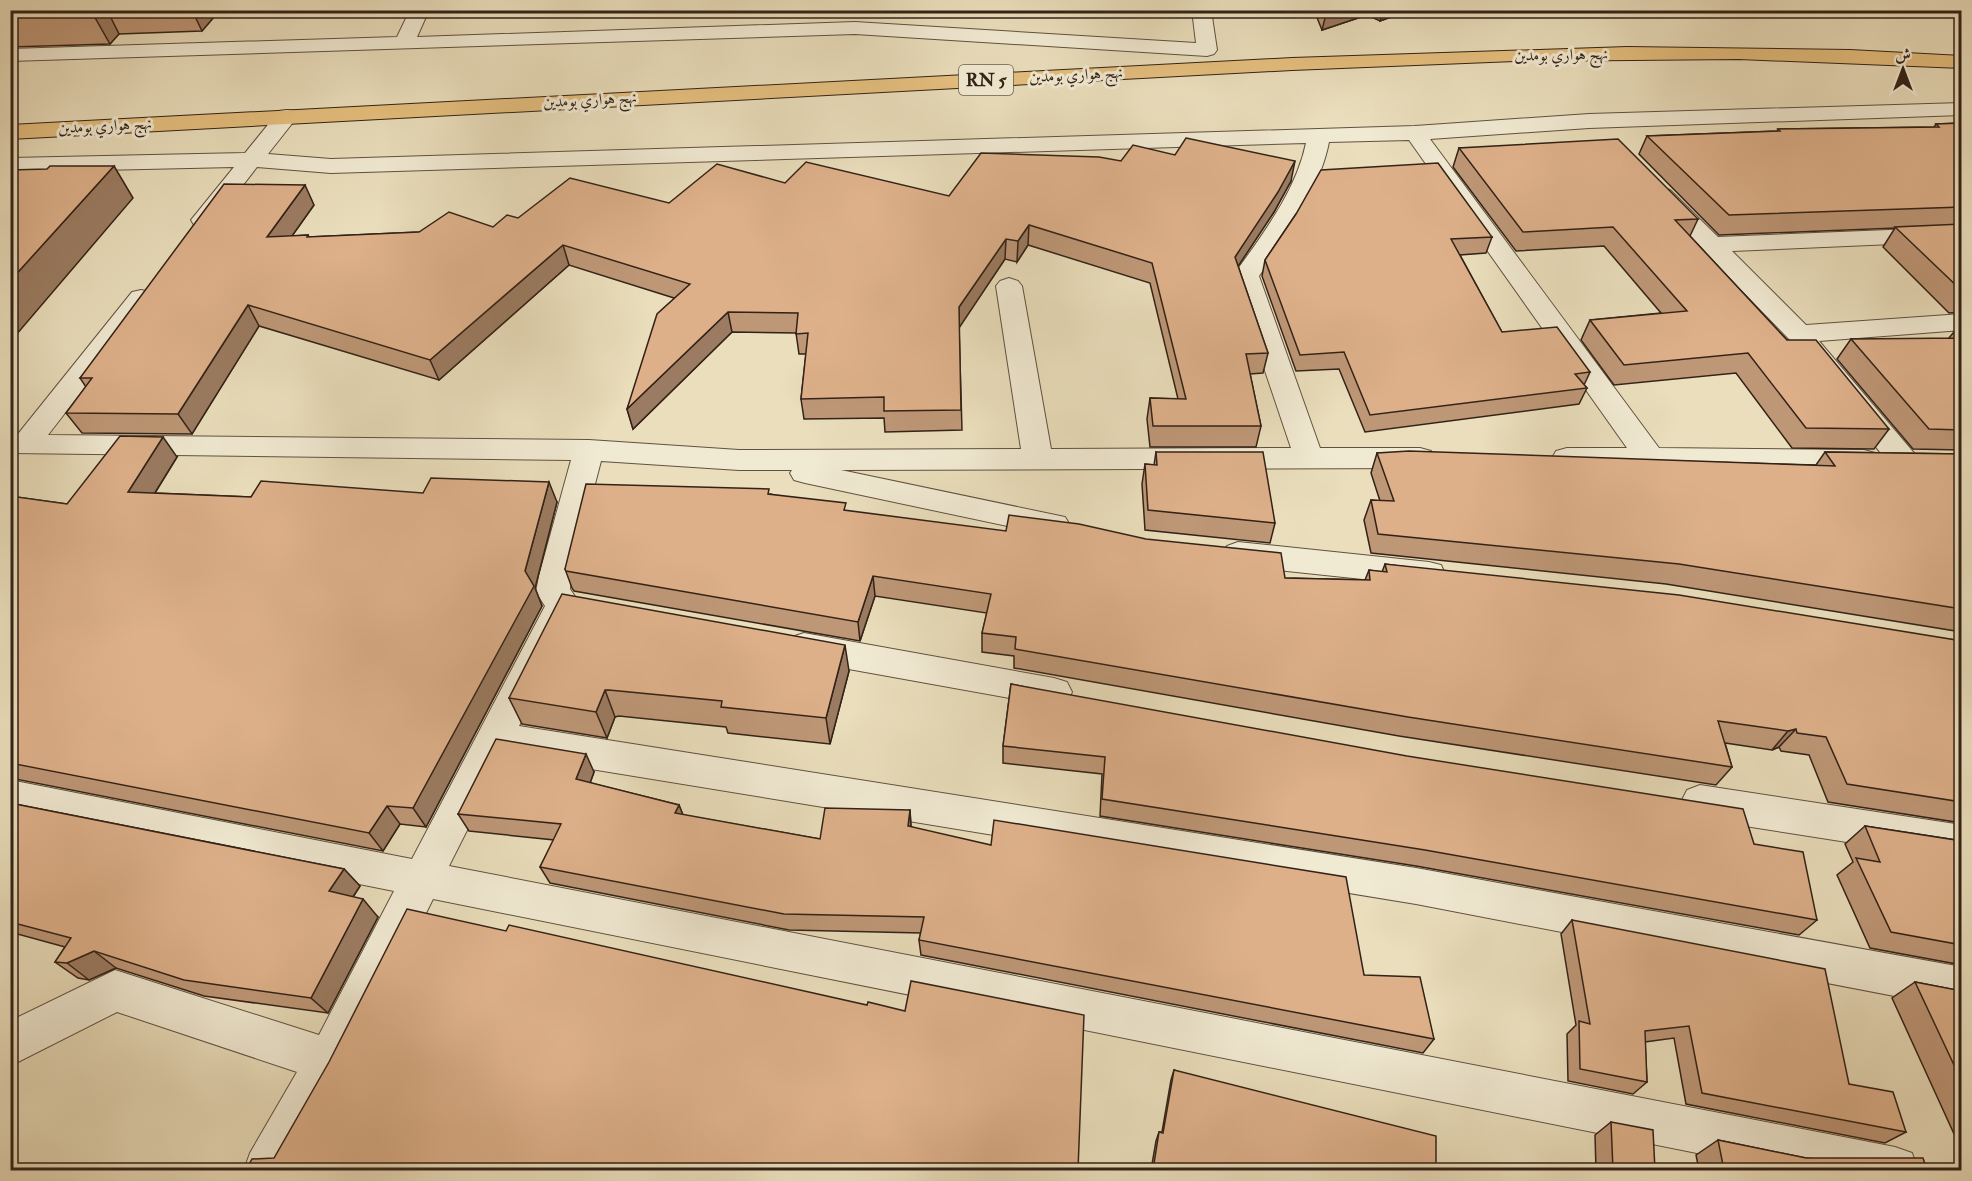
<svg xmlns="http://www.w3.org/2000/svg" width="1972" height="1181" viewBox="0 0 1972 1181" font-family="'IM FELL Double Pica',Amiri,serif">
<style>
.lines{fill:none;stroke-linecap:round;stroke-linejoin:round}
.minor-casing{stroke:#615140;stroke-width:2}
.major-casing{stroke:#332217;stroke-width:2}
.minor{fill:#f1ead3;fill-rule:evenodd}
.major{fill:#e5bf7e;fill-rule:evenodd}
.wall{fill:#be9777;stroke:#332217;stroke-width:1.5}
.shaded-wall{fill:#9b7b61;stroke:#332217;stroke-width:1.5}
.building{fill:#ddb08a;stroke:#332217;stroke-width:1.5}
.labels{text-anchor:middle;dominant-baseline:central;stroke-width:6;stroke-linejoin:round;paint-order:stroke}
.far-street-label{font-size:16px;fill:#332217;stroke:#f1ead3}
.shield{fill:#f1ead3;stroke:#6c5e4f;stroke-width:1.5}
.shield-label{font-size:18px;font-weight:bold;fill:#332217}
</style>
<rect width="100%" height="100%" fill="#eadebc"/>
<filter id="stains"><feTurbulence type="fractalNoise" baseFrequency=".00333" numOctaves="4"/><feColorMatrix values="0 0 0 0 .2 0 0 0 0 .09 0 0 0 0 .02 0 0 0 .5 -.17"/></filter>
<radialGradient id="worn" r=".72"><stop offset=".6" stop-color="#630" stop-opacity="0"/><stop offset="1" stop-color="#630" stop-opacity=".3"/></radialGradient>
<g class="lines">
<defs>
<g id="minor">
<polygon points="410,10 429,10 417,37 855,22 1196,43 1192,10 1211,10 1217,50 1214,54 1207,56 855,34 10,61 10,49 397,37"/>
<path d="M1962,103V115L1589,128L1430,139L1659,448L1864,450L1875,453L1879,460L1875,467L1864,470L1567,468L1556,465L1552,458L1556,451L1567,448H1627L1409,140L1329,142C1320,189 1286,237 1259,276L1320,448H1420L1431,451L1435,458L1431,465L1420,468L841,470L1065,517L1070,525L1065,533L1054,536L805,483L794,480L790,473L792,470H739L601,461L571,576L570,589L580,604L519,726L1416,868L1962,967V1009L1416,904L505,755L449,866L1895,1147L1912,1153L1918,1170H1781L433,899L345,1076L292,1170H244L250,1153L297,1072L117,1012L10,1066V1021L115,970L319,1035L394,891L23,817L10,813V780L412,859L545,606L536,592L539,576L571,460L10,453V433L18,434L132,292L141,290L150,292L154,298L48,435L589,440L739,450L1021,449L996,286L1000,281L1009,278L1018,281L1022,286L1051,449L1291,448L1233,276C1261,236 1296,192 1306,143L331,173L257,167L212,225L203,227L194,225L191,220L234,167L10,172V158L245,153L279,111L287,110L295,111L298,116L268,154L331,159L1415,126L1589,114Z"/>
<polygon points="1662,188 1670,190 1718,237 1962,227 1962,241 1732,251 1806,325 1962,314 1962,330 1819,341 1914,453 1918,460 1914,467 1903,470 1892,467 1790,340 1654,200 1650,195 1654,190"/>
<polygon points="1238,542 1429,562 1441,565 1445,574 1441,583 1429,586 1238,566 1227,562 1222,554 1227,546"/>
<polygon points="804,633 1054,678 1067,682 1072,692 1067,702 1054,706 804,661 792,657 787,647 792,637"/>
<polygon points="1700,785 1962,825 1962,860 1700,819 1687,814 1681,802 1687,790"/>
</g>
<polygon id="major" points="1627,47 1850,50 1962,56 1962,68 1739,59 1515,61 1292,70 10,139 10,125 142,118 1292,58"/>
</defs>
<use href="#minor" class="minor-casing"/>
<use href="#major" class="major-casing"/>
<use href="#minor" class="minor"/>
<use href="#major" class="major"/>
</g>
<g class="wall">
<polygon points="10,10 220,10 202,31 119,34 110,44 10,47"/>
<polygon points="859,10 984,10 860,13"/>
<rect x="1036" y="10" width="150" height="3"/>
<polygon points="1314,10 1410,10 1380,21 1367,15 1322,30"/>
<polygon points="1461,10 1480,10 1472,15"/>
<polygon points="1489,10 1508,10 1500,15"/>
<polygon points="1515,10 1539,10 1530,16"/>
<polygon points="1962,123 1962,312 1949,313 1883,247 1895,228 1719,235 1639,154 1647,136 1777,131 1778,129 1934,127 1936,124"/>
<polygon points="1459,148 1698,219 1690,236 1787,340 1889,429 1874,449 1792,448 1736,373 1614,385 1581,340 1590,320 1661,313 1604,246 1516,251 1453,167"/>
<polygon points="1121,161 1291,181 1274,212 1238,266 1268,353 1263,373 1250,374 1261,426 1256,447 1150,447 1147,419 1150,398 1178,399 1150,283 1028,245 1017,262 1005,259 959,327 962,430 885,432 884,418 804,419 801,399 806,354 799,354 796,333 732,332 633,429 627,409 674,298 569,265 439,380 259,326 192,434 82,433 66,413 86,387 80,378 314,205 292,236 308,235 309,237 419,232 493,227 518,218 669,203 785,183 949,196"/>
<polygon points="1296,214 1492,237 1486,253 1460,255 1502,332 1590,372 1584,385 1587,388 1579,404 1365,432 1339,369 1296,371 1262,276 1265,260"/>
<polygon points="1954,332 1962,332 1962,450 1913,449 1837,359 1851,339 1948,339"/>
<polygon points="1156,452 1275,523 1270,543 1145,530 1142,484 1145,464 1154,465"/>
<polygon points="1825,452 1962,454 1962,632 1666,584 1371,553 1364,520 1371,500 1380,501 1371,473 1377,453 1816,465"/>
<polygon points="177,457 155,493 251,497 557,502 535,588 542,606 426,827 400,824 383,851 10,778 10,496 67,504"/>
<polygon points="770,494 847,511 1285,578 1365,580 1369,570 1382,572 1385,564 1962,641 1962,823 1828,802 1809,755 1781,751 1779,747 1772,750 1725,743 1732,767 1716,785 1399,736 1014,668 1014,656 982,652 982,633 987,613 875,596 860,641 574,591 572,588 565,569"/>
<polygon points="849,671 830,744 728,733 726,727 619,716 615,717 607,738 522,724 509,698"/>
<polygon points="1011,684 1754,844 1817,920 1799,935 1416,866 1100,816 1102,774 1003,763 1003,746"/>
<polygon points="594,772 590,783 679,805 683,815 820,839 910,810 911,827 1364,975 1434,1039 1423,1053 921,955 919,940 921,933 789,930 550,883 540,867 554,840 469,831 458,814"/>
<polygon points="10,803 344,869 360,886 353,897 378,917 328,1013 204,996 116,968 89,980 78,978 55,962 65,947 10,932"/>
<polygon points="1865,826 1962,841 1962,965 1870,948 1837,875 1853,862 1845,844"/>
<polygon points="1572,920 1849,1084 1906,1132 1885,1143 1686,1104 1674,1038 1645,1042 1647,1082 1633,1094 1568,1081 1567,1034 1576,1025 1561,934"/>
<polygon points="1915,982 1962,991 1962,1147 1960,1147 1892,998"/>
<polygon points="1174,1070 1436,1170 1151,1170 1156,1141 1159,1132 1162,1132 1171,1080"/>
<polygon points="1611,1122 1655,1170 1596,1170 1595,1135"/>
<polygon points="1718,1140 1806,1158 1927,1170 1699,1170 1696,1155"/>
</g>
<g class="shaded-wall">
<polygon points="96,10 107,10 119,34 110,44 93,14"/>
<polygon points="192,10 220,10 202,31"/>
<polygon points="1327,10 1368,10 1367,15 1322,30"/>
<polygon points="1383,10 1410,10 1380,21"/>
<polygon points="1473,10 1480,10 1472,15"/>
<polygon points="1501,10 1508,10 1500,15"/>
<polygon points="1532,10 1539,10 1530,16"/>
<polygon points="1295,161 1291,181 1274,212 1231,277 1235,257"/>
<polygon points="114,166 133,198 10,342 10,281"/>
<polygon points="305,185 314,205 277,257 267,237"/>
<polygon points="1029,225 1028,245 1017,262 1018,241"/>
<polygon points="1006,239 1005,259 959,328 959,307"/>
<polygon points="563,245 569,265 439,380 430,360"/>
<polygon points="248,305 259,326 192,434 178,414"/>
<polygon points="728,312 732,332 633,429 627,409"/>
<polygon points="163,437 177,457 143,512 128,492"/>
<polygon points="549,482 557,502 535,588 542,606 426,827 413,808 525,571"/>
<polygon points="873,576 875,596 860,641 858,622"/>
<polygon points="845,645 849,671 830,744 826,718"/>
<polygon points="605,690 615,717 607,738 596,712"/>
<polygon points="1796,729 1779,747 1772,750 1788,731"/>
<polygon points="586,754 594,772 585,797 576,779"/>
<polygon points="679,805 686,823 675,813"/>
<polygon points="387,806 400,824 383,851 369,833"/>
<polygon points="910,810 911,827 908,826"/>
<polygon points="344,869 360,886 345,909 329,891"/>
<polygon points="363,899 378,917 328,1013 311,998"/>
<polygon points="94,951 116,968 89,980 67,963"/>
</g>
<g class="building">
<polygon points="10,10 96,10 93,14 10,16"/>
<polygon points="1962,123 1962,207 1729,215 1647,136 1780,131 1778,129 1939,127 1936,124"/>
<polygon points="1186,138 1295,161 1278,192 1235,257 1268,353 1246,354 1261,426 1153,426 1150,398 1186,399 1152,263 1029,225 1018,241 1006,239 959,307 961,410 884,411 884,397 801,399 808,333 796,334 798,313 728,312 627,409 657,314 690,284 563,245 430,360 248,305 178,414 66,413 92,378 80,378 224,184 305,185 267,237 308,235 307,237 419,232 449,212 493,227 507,215 518,218 570,178 669,203 717,164 785,183 806,162 949,196 981,153 1099,157 1121,161 1133,145 1175,155"/>
<polygon points="1618,139 1698,219 1675,220 1787,340 1816,340 1889,429 1806,428 1748,353 1624,365 1590,320 1687,311 1613,227 1523,232 1459,148"/>
<polygon points="1438,163 1492,237 1451,239 1502,332 1557,327 1590,372 1575,374 1587,388 1370,415 1344,352 1300,355 1265,260 1296,214 1321,170"/>
<polygon points="50,166 114,166 10,281 10,170 47,169"/>
<polygon points="1962,224 1962,291 1895,227"/>
<polygon points="1954,332 1962,332 1962,430 1929,429 1851,339 1960,338"/>
<polygon points="120,436 163,437 128,492 251,497 261,481 423,493 431,478 549,482 525,571 534,586 413,808 387,806 369,833 10,763 10,496 67,504"/>
<polygon points="1409,451 1835,466 1825,452 1962,454 1962,609 1679,564 1378,534 1371,500 1394,501 1377,453"/>
<polygon points="1156,452 1263,452 1275,523 1148,510 1145,464 1157,465"/>
<polygon points="586,484 769,489 768,494 846,503 844,510 1006,531 1009,515 1079,524 1146,539 1281,553 1285,578 1370,580 1369,570 1387,572 1385,564 1679,595 1962,641 1962,802 1847,784 1826,737 1797,733 1796,729 1788,731 1718,721 1732,767 1408,717 1015,649 1016,637 982,633 991,594 873,576 858,622 566,571 565,569"/>
<polygon points="562,594 845,645 826,718 721,707 722,701 609,690 605,690 596,712 509,698"/>
<polygon points="1011,684 1407,756 1743,809 1754,844 1803,852 1817,920 1425,850 1102,799 1105,757 1003,746"/>
<polygon points="496,739 586,754 576,779 679,805 675,813 820,839 825,808 910,810 908,826 991,845 994,820 1346,877 1364,975 1420,977 1434,1039 919,940 924,917 784,914 540,867 561,824 458,814"/>
<polygon points="10,803 344,869 329,891 363,899 311,998 184,980 94,951 67,963 55,962 71,938 10,922"/>
<polygon points="1865,826 1962,841 1962,945 1891,932 1856,858 1880,862"/>
<polygon points="407,909 506,931 509,925 867,1005 868,1002 905,1011 911,981 1084,1015 1078,1170 246,1170 252,1159 274,1158 329,1062"/>
<polygon points="1572,920 1825,969 1849,1084 1893,1092 1906,1132 1702,1093 1689,1026 1645,1031 1647,1082 1580,1069 1579,1021 1590,1024"/>
<polygon points="1915,982 1962,991 1962,1082"/>
<polygon points="1174,1070 1436,1136 1436,1170 1153,1170 1159,1132 1163,1133"/>
<polygon points="1611,1122 1653,1130 1655,1170 1613,1170"/>
<polygon points="1718,1140 1806,1158 1923,1158 1927,1170 1724,1170"/>
</g>
<g class="labels">
<g class="far-street-label">
<text transform="translate(1561 55) rotate(-1)">نهج هواري بومدين</text>
<text transform="translate(1076 75) rotate(-3)">نهج هواري بومدين</text>
<text transform="translate(590 100) rotate(-3)">نهج هواري بومدين</text>
<text transform="translate(105 126) rotate(-3)">نهج هواري بومدين</text>
</g>
<rect class="shield" x="959" y="65" width="54" height="30" rx="4.5"/>
<g class="shield-label">
<text x="986" y="80">RN 5</text>
</g>
</g>
<rect width="1972" height="1181" fill="none" stroke="#eadebc" stroke-width="36"/>
<rect x="12" y="12" width="1948" height="1157" fill="none" stroke="#332217" stroke-width="3"/>
<rect x="18" y="18" width="1936" height="1145" fill="none" stroke="#332217" stroke-width="1.5"/>
<g transform="translate(1903 69)" stroke="#f1ead3" stroke-width="4.5" paint-order="stroke">
<path d="M0-4.5L10 22L0 15L-10 22Z" fill="#332217"/>
<text y="-9" font-size="16" font-weight="bold" text-anchor="middle" fill="#332217">ش</text>
</g>
<rect width="100%" height="100%" filter="url(#stains)"/>
<rect width="100%" height="100%" fill="url(#worn)"/>
</svg>
